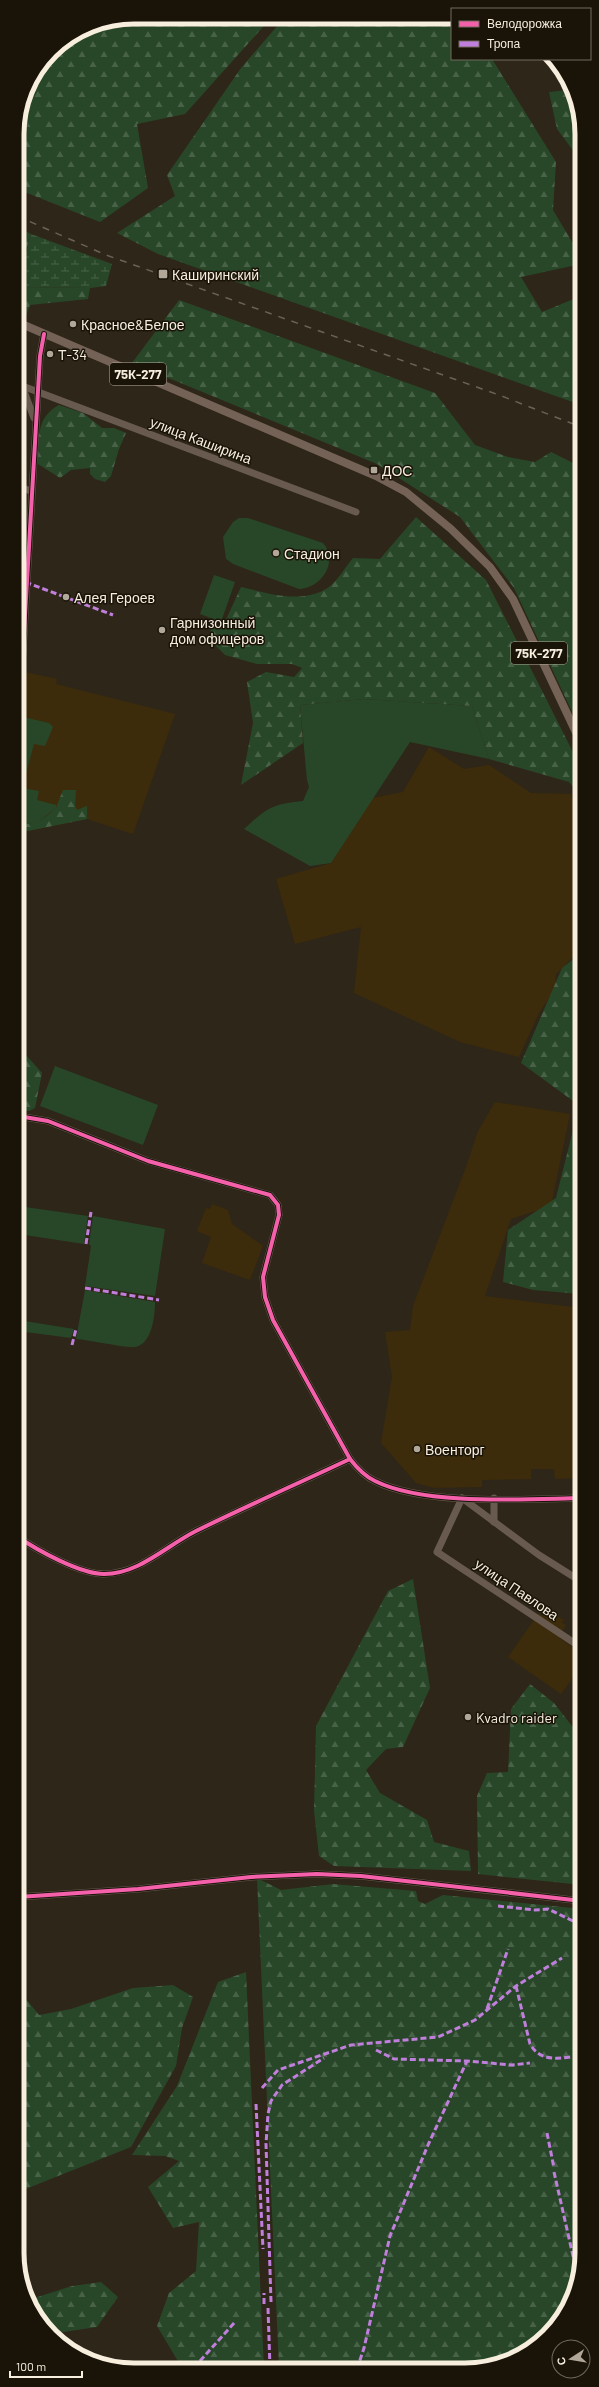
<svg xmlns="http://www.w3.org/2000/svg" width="599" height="2387" viewBox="0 0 599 2387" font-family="Barlow,sans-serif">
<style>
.built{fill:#3d2c0b}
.green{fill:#284729}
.forest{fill:url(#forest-firs)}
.wetland{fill:url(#wetland-marsh)}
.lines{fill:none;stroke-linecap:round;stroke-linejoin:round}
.minor{stroke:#695a50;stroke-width:7}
.major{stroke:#746256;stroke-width:8}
.rail{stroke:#6a6257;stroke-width:1.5;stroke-dasharray:7 7;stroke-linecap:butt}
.quiet{stroke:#c07fdc;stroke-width:3;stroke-dasharray:6 3;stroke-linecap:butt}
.cycleway-casing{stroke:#191308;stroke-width:6}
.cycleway{stroke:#f560ab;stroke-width:4}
.poi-dot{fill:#b1a899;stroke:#191308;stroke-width:1.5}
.labels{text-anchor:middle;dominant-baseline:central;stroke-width:3;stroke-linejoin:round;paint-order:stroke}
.shield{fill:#191308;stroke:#b4ac9e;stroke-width:1}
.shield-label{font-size:13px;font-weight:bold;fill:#f7eede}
.poi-label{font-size:14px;fill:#f7eede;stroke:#191308;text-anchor:start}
.street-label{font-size:14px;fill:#f7eede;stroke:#191308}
.rim{fill:none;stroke:#f7eede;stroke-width:5}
</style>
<defs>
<pattern id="forest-firs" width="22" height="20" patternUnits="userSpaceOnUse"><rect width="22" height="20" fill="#284729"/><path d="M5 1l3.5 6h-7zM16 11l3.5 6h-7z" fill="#486248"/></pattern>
<pattern id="wetland-marsh" width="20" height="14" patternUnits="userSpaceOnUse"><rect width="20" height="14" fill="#284729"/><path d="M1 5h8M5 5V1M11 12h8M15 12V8" fill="none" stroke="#486248"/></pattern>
</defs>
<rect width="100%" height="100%" fill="#2e2618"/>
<g class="built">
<polygon points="25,672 57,679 56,684 175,714 133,834 87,819 18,833"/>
<polygon points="429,747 464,769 489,765 531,793 571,794 581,820 581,949 556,974 555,989 539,1013 519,1057 460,1042 354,993 361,927 295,944 276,879 331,863 372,798 403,792"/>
<polygon points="495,1102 570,1114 551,1206 511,1219 485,1296 581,1308 581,1478 555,1479 554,1469 531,1469 531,1479 482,1480 482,1487 434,1488 416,1483 381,1443 392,1377 385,1332 410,1330 413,1306 466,1167 478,1131"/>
<polygon points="212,1204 228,1210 232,1224 263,1246 250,1280 202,1263 211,1237 197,1231 206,1208 210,1209"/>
<polygon points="536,1604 564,1620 562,1623 566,1625 558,1637 582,1654 582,1665 561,1694 508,1657 539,1613 543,1616 545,1613 534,1606"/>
</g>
<g class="green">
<path d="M239,518H248L323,543C339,561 322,588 299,589L233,564L226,559L223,537L233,522Z"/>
<polygon points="214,575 235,582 221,622 200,614"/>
<path d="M364,699L472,706L489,759L410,742L331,863L310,866L244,829C267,808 272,804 303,801L309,787L307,780L300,705Z"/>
<polygon points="23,717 49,723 53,727 45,746 34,744 22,788 39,791 37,800 56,805 56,808 38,822 18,826"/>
<polygon points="55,1066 158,1105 143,1145 40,1106"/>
<polygon points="18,1206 88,1216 84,1244 18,1234"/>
<polygon points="93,1216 165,1229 155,1296 85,1286 91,1246 89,1244"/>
<path d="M85,1290L155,1302C155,1316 152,1344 135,1347C125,1348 90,1340 76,1339Z"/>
<polygon points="18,1320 74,1329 71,1338 18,1331"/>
</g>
<g class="forest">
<polygon points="134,17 271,18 185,114 137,124 148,188 100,222 17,189 17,127 26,89 51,51 90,26"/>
<polygon points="284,18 452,19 452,59 492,59 556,162 553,210 581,257 581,264 521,277 542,312 581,296 581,405 158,254 117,233 175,196 167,175 241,68"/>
<polygon points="568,90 581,119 581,161 557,129 549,92"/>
<polygon points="17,227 31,234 17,281"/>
<polygon points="17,287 90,288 88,299 30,305 25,318 17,315"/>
<polygon points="179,300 435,393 475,445 508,457 535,462 551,452 581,467 581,731 514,588 460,517 377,464 132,363"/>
<path d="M59,405L83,413L102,428H114L126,433L119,449L111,476L105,482L95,479L90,474V468L71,470L60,478L38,464C39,440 35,418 59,405Z"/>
<path d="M416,517L486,580L581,768V796L569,782L489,759L472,706L364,699L300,705L303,743L241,785L253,723L247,682L266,672L294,677L302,668L292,664H257L225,655L213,643L209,623L223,626L241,587C267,593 301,604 326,589C336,584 345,567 353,558L380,559Z"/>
<polygon points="63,790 76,790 75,806 77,810 87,806 87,819 18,833 18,826 38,822 48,815 56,808"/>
<polygon points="581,953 581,1106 580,1106 521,1063 562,968"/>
<polygon points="18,1046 42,1073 35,1108 29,1111 18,1110"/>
<polygon points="574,1126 581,1126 581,1294 533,1290 503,1282 508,1230 556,1198"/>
<polygon points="413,1579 430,1688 403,1747 386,1749 366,1770 380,1793 427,1820 434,1842 469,1851 471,1871 334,1866 319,1856 314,1811 316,1726 388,1591"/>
<polygon points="530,1684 554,1703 579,1735 582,1734 582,1885 478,1874 477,1796 487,1773 508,1772 511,1709"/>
<polygon points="257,1878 281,1890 333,1884 416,1891 418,1901 425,1904 443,1895 582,1909 582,2260 573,2297 553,2330 517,2358 480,2369 279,2368"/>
<polygon points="246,1972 264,2368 182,2368 157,2326 169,2293 196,2271 199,2222 173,2228 148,2187 179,2161 165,2156 132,2155 177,2086 218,1982"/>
<polygon points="173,1985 193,1997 182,2028 176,2066 131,2147 18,2192 18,1989 39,2015 71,2009 133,1988"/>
<polygon points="101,2282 118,2297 97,2327 57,2333 38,2318 28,2300 72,2286"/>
</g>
<polygon class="wetland" points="31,234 112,264 106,286 90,288 17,287"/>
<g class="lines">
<g class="minor">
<polyline points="17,384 356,512"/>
<polyline points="22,386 34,418"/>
<polyline points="17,486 31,491"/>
<polyline points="17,754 40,356 44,334"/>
<path d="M18,1116L48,1121L148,1161L270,1195L278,1205L279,1215L263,1277L265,1297L273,1320L350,1459C357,1468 364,1476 375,1481C425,1506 525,1499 581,1498"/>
<polyline points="462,1498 437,1552 582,1648"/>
<polyline points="462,1498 539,1555 582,1582"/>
<polyline points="494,1498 494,1522"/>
<path d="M18,1537C37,1550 80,1574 104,1574C139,1574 166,1546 196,1531C247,1506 299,1483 350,1459"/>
<polyline points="18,1897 138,1889 251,1877 317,1874 361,1876 582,1901"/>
</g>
<polyline class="major" points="17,322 376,476 406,492 451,529 490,567 513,599 581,743"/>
<polyline class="rail" points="17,216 106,255 499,395 581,427"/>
<g class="quiet">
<polyline points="17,579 113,615"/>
<polyline points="86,1244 91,1212"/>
<polyline points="85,1288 159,1300"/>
<polyline points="72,1345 76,1329"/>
<polyline points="498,1906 535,1910 548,1909 573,1921 582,1923"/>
<path d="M516,1986L530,2044C541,2064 564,2058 582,2055"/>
<polyline points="487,2009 508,1949"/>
<polyline points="376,2050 394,2059 467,2061 512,2065 530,2063"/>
<polyline points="262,2088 278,2070 351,2045 438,2037 475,2020 516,1986 562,1958"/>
<polyline points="256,2104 263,2249"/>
<polyline points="547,2133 554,2168"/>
<polyline points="554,2172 578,2278"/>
<polyline points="271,2302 266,2144 268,2114 271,2101 282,2085 324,2058"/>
<polyline points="264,2304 264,2293"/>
<polyline points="268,2308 270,2368"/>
<polyline points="530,2348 556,2322 572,2297"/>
<polyline points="200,2361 235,2322"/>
<polyline points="357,2369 364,2348 390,2236 428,2145 467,2061"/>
</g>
<defs>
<g id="cycleway">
<polyline points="17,754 40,356 44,334"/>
<path d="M18,1116L48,1121L148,1161L270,1195L278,1205L279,1215L263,1277L265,1297L273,1320L350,1459C357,1468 364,1476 375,1481C425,1506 525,1499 581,1498"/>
<path d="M18,1537C37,1550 80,1574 104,1574C139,1574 166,1546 196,1531C247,1506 299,1483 350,1459"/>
<polyline points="18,1897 138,1889 251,1877 317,1874 361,1876 582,1901"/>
</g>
</defs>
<use href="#cycleway" class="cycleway-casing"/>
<use href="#cycleway" class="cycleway"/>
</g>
<g class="poi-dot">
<rect x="158" y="269" width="10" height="10" rx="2"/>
<circle cx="73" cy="324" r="4"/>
<circle cx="50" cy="354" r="4"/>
<rect x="370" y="466" width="8" height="8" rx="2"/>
<circle cx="276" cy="553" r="4"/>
<circle cx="66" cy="597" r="4"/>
<circle cx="162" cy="630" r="4"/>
<circle cx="417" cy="1449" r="4"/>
<circle cx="468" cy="1717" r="4"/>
</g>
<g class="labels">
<g class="shield">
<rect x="110" y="363" width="56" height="22" rx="3"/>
<rect x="511" y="642" width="56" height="22" rx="3"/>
</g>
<g class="shield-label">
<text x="138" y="374">75К-277</text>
<text x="539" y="653">75К-277</text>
</g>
<g class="poi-label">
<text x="172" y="274">Каширинский</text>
<text x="81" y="324">Красное&amp;Белое</text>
<text x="58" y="354">Т-34</text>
<text x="382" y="470">ДОС</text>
<text x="284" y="553">Стадион</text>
<text x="74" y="597">Алея Героев</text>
<text x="170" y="622">Гарнизонный<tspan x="170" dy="16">дом офицеров</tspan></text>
<text x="425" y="1449">Военторг</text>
<text x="476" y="1717">Kvadro raider</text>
</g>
<g class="street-label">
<text transform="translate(201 440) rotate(21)">улица Каширина</text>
<text transform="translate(517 1589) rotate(34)">улица Павлова</text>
</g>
</g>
<path d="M0 0H599V2387H0ZM134 24H465A110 110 0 0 1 575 134V2253A110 110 0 0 1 465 2363H134A110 110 0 0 1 24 2253V134A110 110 0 0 1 134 24Z" fill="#191308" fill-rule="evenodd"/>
<path class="rim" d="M134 24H465A110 110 0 0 1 575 134V2253A110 110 0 0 1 465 2363H134A110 110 0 0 1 24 2253V134A110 110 0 0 1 134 24Z"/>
<rect x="451" y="8" width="140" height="52" fill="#191308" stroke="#726b5e"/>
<rect x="459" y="21" width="20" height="6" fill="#f560ab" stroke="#726b5e"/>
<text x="487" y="28" font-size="12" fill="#f7eede">Велодорожка</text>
<rect x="459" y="41" width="20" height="6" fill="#c07fdc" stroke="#726b5e"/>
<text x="487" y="48" font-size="12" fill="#f7eede">Тропа</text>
<g transform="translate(571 2359) rotate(258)"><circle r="19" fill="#191308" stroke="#726b5e"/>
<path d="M0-3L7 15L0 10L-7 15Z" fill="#b1a899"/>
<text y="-6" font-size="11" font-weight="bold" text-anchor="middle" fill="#f7eede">С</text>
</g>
<path d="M10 2371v6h72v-6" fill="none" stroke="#f7eede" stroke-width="2"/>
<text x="16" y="2371" font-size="12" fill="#f7eede" stroke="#191308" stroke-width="3" paint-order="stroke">100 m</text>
</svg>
